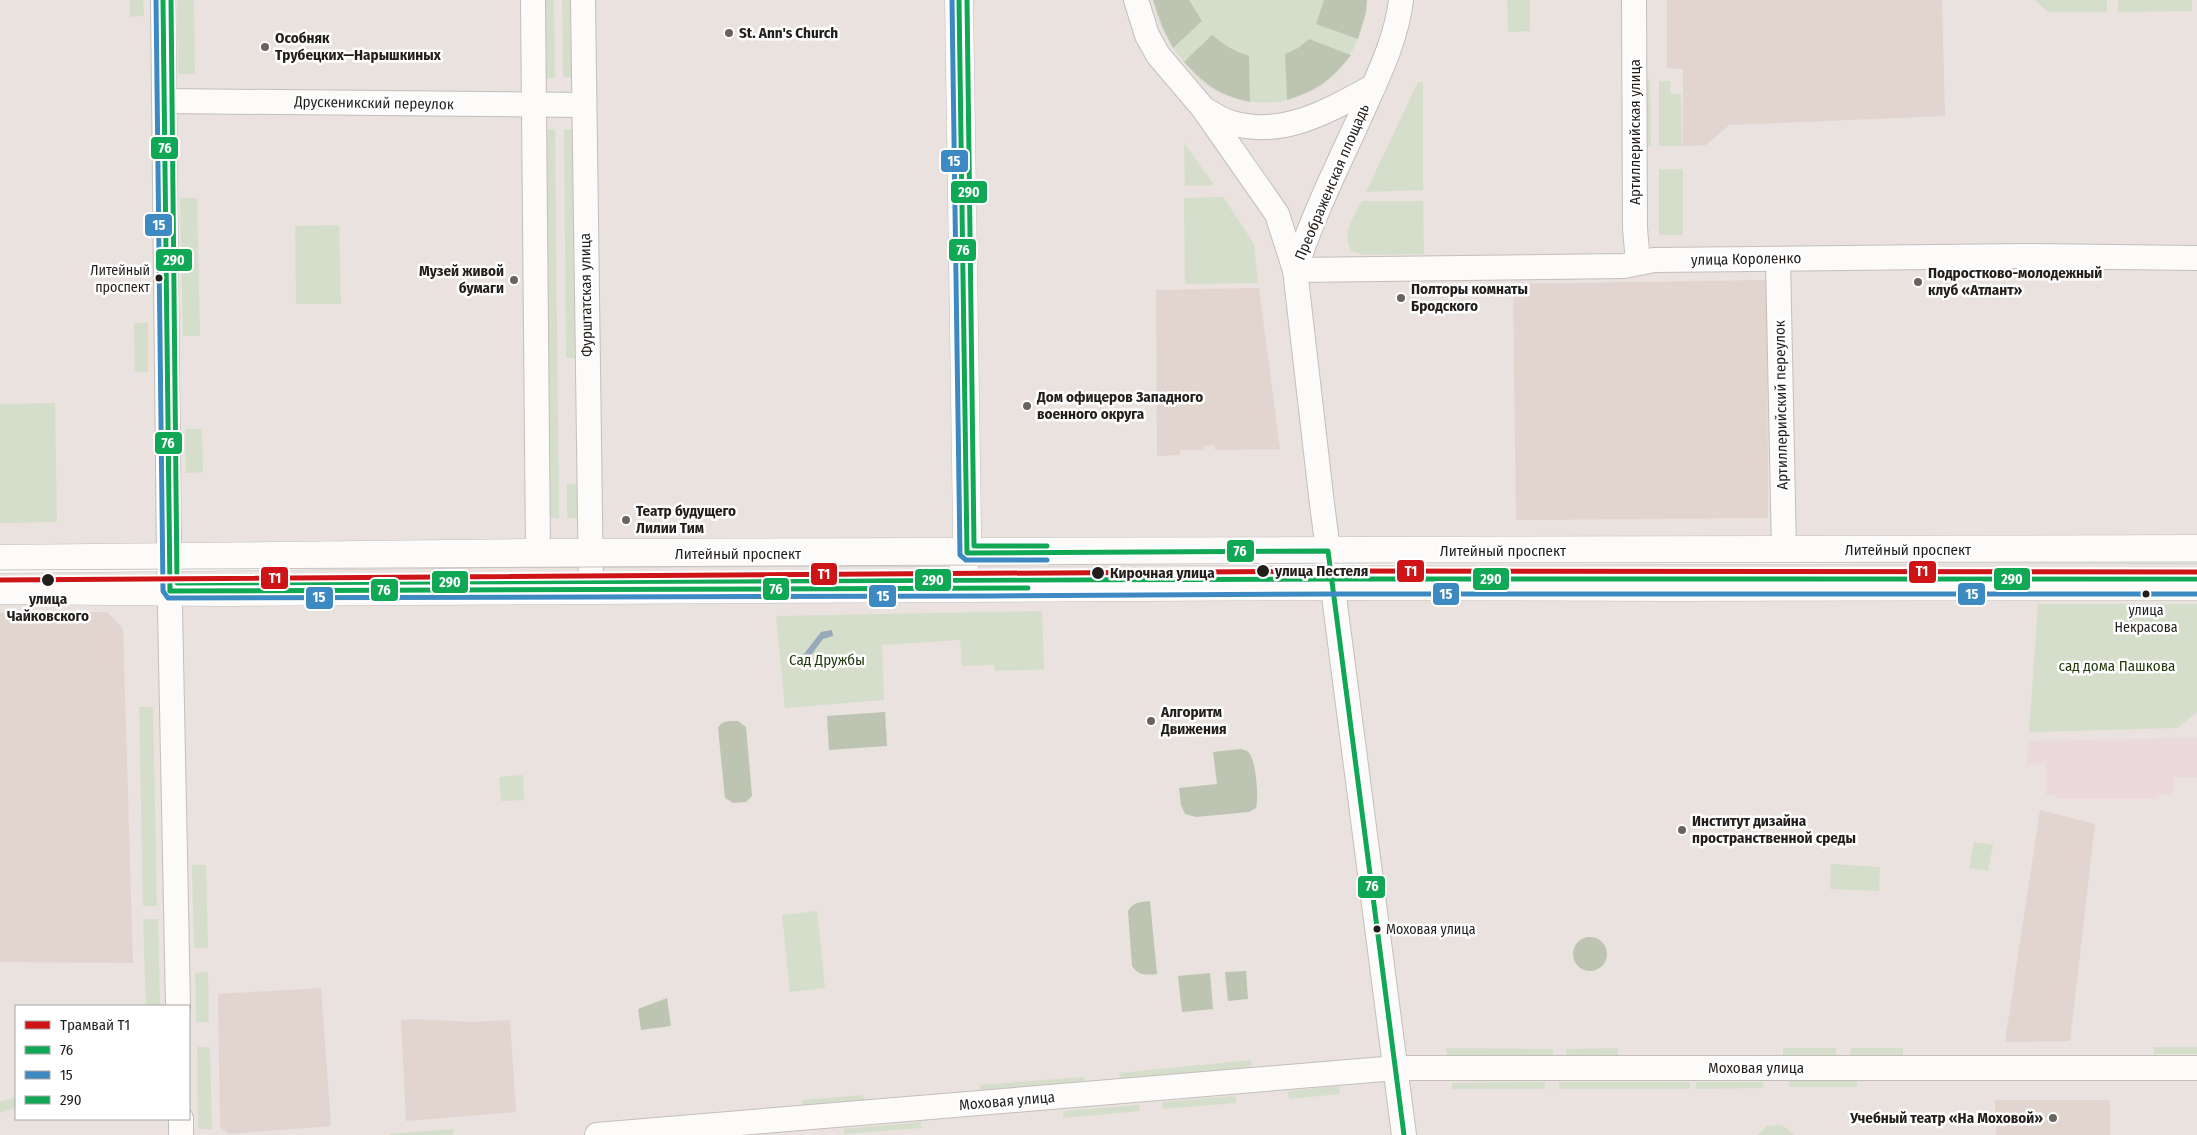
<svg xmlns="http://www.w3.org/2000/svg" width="2197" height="1135" viewBox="0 0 2197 1135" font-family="'Fira Sans Condensed',sans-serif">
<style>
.built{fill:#e2d4ce}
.medical{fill:#ebd9dc}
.green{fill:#d5decb}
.forest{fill:#bdc5b2}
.water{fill:#98a9bb}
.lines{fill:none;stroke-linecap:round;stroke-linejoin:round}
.minor-casing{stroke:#c4bebc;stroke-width:26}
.major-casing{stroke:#c4bebc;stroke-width:29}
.minor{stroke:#fcfbfa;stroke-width:24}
.major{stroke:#fcfbfa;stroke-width:28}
.tram{stroke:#c4c3c1;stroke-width:1}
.bus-1-casing{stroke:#fff;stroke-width:9}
.bus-2-casing{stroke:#fff;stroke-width:9}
.bus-3-casing{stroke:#fff;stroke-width:9}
.bus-1{stroke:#10a855;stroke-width:5}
.bus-2{stroke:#3d8ac2;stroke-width:5}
.bus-3{stroke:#10a855;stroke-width:5}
.tram-1-casing{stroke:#fff;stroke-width:9}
.tram-1{stroke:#ce1417;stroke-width:5}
.poi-dot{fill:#686360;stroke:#fff;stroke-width:2}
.bus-dot{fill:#221e1b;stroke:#fff;stroke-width:2}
.labels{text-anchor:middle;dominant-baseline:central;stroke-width:5;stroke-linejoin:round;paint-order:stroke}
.bus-label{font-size:14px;fill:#221e1b;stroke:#fff;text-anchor:end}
.poi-label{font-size:15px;font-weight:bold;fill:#221e1b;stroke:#fff;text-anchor:start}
.street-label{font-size:15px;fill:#221e1b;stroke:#fff}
.stop-label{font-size:15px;font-weight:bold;fill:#221e1b;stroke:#fff;text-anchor:start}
.park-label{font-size:15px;fill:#1e3908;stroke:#fff}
.line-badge{stroke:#fff;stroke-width:2}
.badge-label{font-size:14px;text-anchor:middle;font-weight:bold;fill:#fff}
</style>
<rect width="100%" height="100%" fill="#e9e2df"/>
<g class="built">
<polygon points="1667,0 1942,0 1945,116 1729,125 1706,145 1683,146 1683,69 1667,68"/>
<polygon points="1767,280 1768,518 1516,520 1513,284"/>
<polygon points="1259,288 1280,449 1215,450 1215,445 1204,446 1204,450 1180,450 1180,455 1157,456 1156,290"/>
<polygon points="107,612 123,629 133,963 0,962 0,613"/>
<polygon points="2040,810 2095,824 2070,1041 2005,1042"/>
<polygon points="321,988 331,1126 229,1134 220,1127 218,994"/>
<polygon points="412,1019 473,1022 510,1020 516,1112 406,1121 401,1020"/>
<polygon points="1995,1100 2110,1100 2110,1135 1996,1135"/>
</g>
<polygon class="medical" points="2197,738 2197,777 2173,777 2174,791 2170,794 2159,795 2158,799 2056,799 2056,795 2046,795 2046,764 2026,765 2029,741"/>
<g class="green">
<polygon points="130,0 143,0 144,16 130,17"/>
<polygon points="177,0 194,0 195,74 178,74"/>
<polygon points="540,0 554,0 555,78 540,78"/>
<polygon points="562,0 576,0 577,77 563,77"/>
<path d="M1153,0H1367C1365,27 1354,56 1334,75C1301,108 1241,112 1204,83C1196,77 1188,66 1181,58C1168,43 1156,20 1153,0Z"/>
<polygon points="1507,0 1530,0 1530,31 1508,32"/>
<polygon points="2035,0 2107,0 2107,12 2048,12"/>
<polygon points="2118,0 2192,0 2192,11 2118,12"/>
<polygon points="1645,79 1650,79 1651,146 1645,146"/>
<polygon points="1659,81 1670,81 1671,94 1681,94 1682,146 1659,146"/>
<polygon points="1418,82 1423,82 1423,190 1366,192"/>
<polygon points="541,129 555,129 559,518 545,518"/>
<polygon points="564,129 578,129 580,358 566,358"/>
<polygon points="1184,143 1214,185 1185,186"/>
<rect x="1659" y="169" width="24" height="66"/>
<polygon points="1223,197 1254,244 1258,283 1185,284 1184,198"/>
<polygon points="180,198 197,198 200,336 183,336"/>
<path d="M1362,201H1423L1424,254L1363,255L1352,251C1340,235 1354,216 1362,201Z"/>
<polygon points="339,225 341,304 296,304 295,226"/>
<polygon points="134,323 148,323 148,372 135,372"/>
<polygon points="55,403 57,522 0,523 0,404"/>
<polygon points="185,429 202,429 203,472 186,473"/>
<polygon points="567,484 581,484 582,518 567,518"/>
<polygon points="2038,604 2197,604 2197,712 2177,728 2029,732"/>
<polygon points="1042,611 1044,669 995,671 994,665 962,666 960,640 882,645 884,700 785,708 776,616"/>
<polygon points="139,707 153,707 157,906 143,906"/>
<polygon points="523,775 524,800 501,801 499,777"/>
<polygon points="1974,842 1993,845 1988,871 1969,868"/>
<polygon points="1831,864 1880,867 1879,891 1830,889"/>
<polygon points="192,865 206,865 208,948 194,948"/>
<polygon points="817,911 825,988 790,992 782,915"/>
<polygon points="143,919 158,919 160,1006 146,1006"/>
<polygon points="208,972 209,1022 196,1022 195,973"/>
<polygon points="197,1047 210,1047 212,1129 198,1129"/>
<polygon points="2153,1047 2197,1047 2197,1054 2154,1054"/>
<polygon points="1446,1048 1553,1049 1553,1055 1447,1055"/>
<polygon points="1618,1048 1618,1055 1566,1056 1566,1049"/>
<rect x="1783" y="1048" width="53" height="7"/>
<polygon points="1851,1048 1903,1048 1903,1056 1850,1055"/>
<polygon points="1251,1060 1252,1068 1120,1080 1119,1073"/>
<polygon points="1084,1077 1084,1083 981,1092 980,1085"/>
<rect x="1789" y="1081" width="68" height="6"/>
<polygon points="1545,1082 1545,1089 1452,1089 1452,1083"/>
<rect x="1559" y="1082" width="131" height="7"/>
<polygon points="1696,1082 1763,1082 1763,1088 1696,1089"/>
<polygon points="1339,1086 1340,1094 1289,1099 1288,1091"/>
<polygon points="863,1095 864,1102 803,1107 802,1100"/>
<polygon points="1236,1096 1236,1103 1163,1109 1162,1102"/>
<polygon points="16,1097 16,1108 0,1113 0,1102"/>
<polygon points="1139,1105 1140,1111 1063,1118 1063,1111"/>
<polygon points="921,1122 921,1128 844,1134 844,1129"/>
<polygon points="1780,1125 1786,1128 1794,1135 1757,1135 1767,1126"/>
<polygon points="453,1129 454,1135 390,1135 390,1134"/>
</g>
<g class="forest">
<polygon points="1153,0 1189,0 1202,21 1173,48 1163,28"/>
<polygon points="1324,0 1367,0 1366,12 1358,39 1316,24"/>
<path d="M1212,35C1224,45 1234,51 1249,56L1250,102C1218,94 1207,86 1184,62Z"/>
<path d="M1309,39L1351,55C1330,81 1319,89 1287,100L1285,54L1298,48Z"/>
<polygon points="885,712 887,746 829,750 827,716"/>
<path d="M738,721L746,727L752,796L746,802L733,803L725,798L718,728C722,720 730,721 738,721Z"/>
<path d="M1241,749C1241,749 1248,751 1248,752C1256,758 1259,798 1256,808L1249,812L1196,817L1185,814L1181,805L1179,788L1217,784L1213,752Z"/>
<path d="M1150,901L1157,974C1146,975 1139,976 1132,966L1128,911C1133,902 1140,902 1150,901Z"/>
<circle cx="1590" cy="954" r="17"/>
<polygon points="1246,971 1248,999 1228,1001 1225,972"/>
<polygon points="1210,973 1213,1009 1182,1012 1178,976"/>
<polygon points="667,998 671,1026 641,1030 638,1009"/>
</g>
<polygon class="water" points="832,630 833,636 823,639 803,666 797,663 821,632"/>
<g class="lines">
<defs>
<g id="minor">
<polyline points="163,0 169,558 178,1006"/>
<polyline points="533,0 538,553"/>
<polyline points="583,0 591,589"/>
<polyline points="1136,0 1147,35 1158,55 1203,108 1277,214 1295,270 1322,504 1404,1135"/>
<polyline points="1634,0 1635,228 1638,263"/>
<polyline points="164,101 584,105"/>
<path d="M1204,109C1213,114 1223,121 1232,123C1284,138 1330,110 1374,86"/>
<polyline points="1778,259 1784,551"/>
<polyline points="1295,270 1624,266 1654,260 2024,256 2197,258"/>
<path d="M1295,270C1312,218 1336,169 1359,119C1376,80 1396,42 1401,0"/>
<polyline points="181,1119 181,1135"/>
<polyline points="597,1135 1396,1068 2197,1068"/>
</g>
<g id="major">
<polyline points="959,0 967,527 967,553 963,571"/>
<polyline points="0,559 538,553 2197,549"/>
<polyline points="0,590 223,592 1333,586 1673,587 2197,586"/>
</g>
</defs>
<use href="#minor" class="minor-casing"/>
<use href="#major" class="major-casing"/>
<use href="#minor" class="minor"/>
<use href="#major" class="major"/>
<polyline class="tram" points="0,570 1375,563 2197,562"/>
<defs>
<g id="bus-1">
<polyline points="163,0 170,591"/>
<polyline points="959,0 967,553 1328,551 1404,1135"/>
<polyline points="170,591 1028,588"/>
</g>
<g id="bus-2">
<polyline points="156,0 163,591 168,598 988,596 1333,594 2197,594"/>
<polyline points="952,0 960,555 966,560 1047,560"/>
</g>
<g id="bus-3">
<polyline points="171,0 177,583 1333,579 2197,579"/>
<polyline points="967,0 974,546 1047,546"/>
</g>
</defs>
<use href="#bus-1" class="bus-1-casing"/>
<use href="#bus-2" class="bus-2-casing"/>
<use href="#bus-3" class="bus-3-casing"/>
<use href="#bus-1" class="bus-1"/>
<use href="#bus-2" class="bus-2"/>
<use href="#bus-3" class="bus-3"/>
<defs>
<polyline id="tram-1" points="0,580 1331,571 2197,572"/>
</defs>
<use href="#tram-1" class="tram-1-casing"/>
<use href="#tram-1" class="tram-1"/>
</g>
<g class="poi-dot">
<circle cx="729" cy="33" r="5"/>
<circle cx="265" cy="47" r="5"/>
<circle cx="514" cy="280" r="5"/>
<circle cx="1918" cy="282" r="5"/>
<circle cx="1401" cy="298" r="5"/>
<circle cx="1027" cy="406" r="5"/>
<circle cx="626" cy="520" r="5"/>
<circle cx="1151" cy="721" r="5"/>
<circle cx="1682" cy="830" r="5"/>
<circle cx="2053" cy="1118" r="5"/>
</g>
<g class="bus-dot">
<circle cx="159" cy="278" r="4.5"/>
<circle cx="1263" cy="571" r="7"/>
<circle cx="1098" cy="573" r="7"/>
<circle cx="48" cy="580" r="7"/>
<circle cx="2146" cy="594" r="4.5"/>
<circle cx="1377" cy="929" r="4.5"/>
</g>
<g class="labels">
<g class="bus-label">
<text x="150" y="270">Литейный<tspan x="150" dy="17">проспект</tspan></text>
<text x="2146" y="610" text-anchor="middle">улица<tspan x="2146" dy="17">Некрасова</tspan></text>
<text x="1386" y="929" text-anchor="start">Моховая улица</text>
</g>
<g class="poi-label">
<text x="739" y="33">St. Ann's Church</text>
<text x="275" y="38">Особняк<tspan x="275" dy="17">Трубецких—Нарышкиных</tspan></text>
<text x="504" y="271" text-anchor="end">Музей живой<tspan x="504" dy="17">бумаги</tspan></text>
<text x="1928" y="273">Подростково-молодежный<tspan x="1928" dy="17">клуб «Атлант»</tspan></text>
<text x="1411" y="289">Полторы комнаты<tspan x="1411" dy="17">Бродского</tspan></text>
<text x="1037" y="397">Дом офицеров Западного<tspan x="1037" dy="17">военного округа</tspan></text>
<text x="636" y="511">Театр будущего<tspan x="636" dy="17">Лилии Тим</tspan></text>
<text x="1161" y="712">Алгоритм<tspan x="1161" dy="17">Движения</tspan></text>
<text x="1692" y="821">Институт дизайна<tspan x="1692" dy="17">пространственной среды</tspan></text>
<text x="2043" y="1118" text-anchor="end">Учебный театр «На Моховой»</text>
</g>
<g class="street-label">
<text transform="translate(374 103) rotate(1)">Друскеникский переулок</text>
<text transform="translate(1635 132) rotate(-90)">Артиллерийская улица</text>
<text transform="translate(1332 182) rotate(-67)">Преображенская площадь</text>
<text transform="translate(1746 259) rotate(-1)">улица Короленко</text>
<text transform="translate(586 295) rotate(-91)">Фурштатская улица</text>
<text transform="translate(1781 405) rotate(-91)">Артиллерийский переулок</text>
<text x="1908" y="550">Литейный проспект</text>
<text x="1503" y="551">Литейный проспект</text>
<text x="738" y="554">Литейный проспект</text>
<text x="1756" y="1068">Моховая улица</text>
<text transform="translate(1007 1101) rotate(-5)">Моховая улица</text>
</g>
<g class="stop-label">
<text x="1275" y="571">улица Пестеля</text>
<text x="1110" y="573">Кирочная улица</text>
<text x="48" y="599" text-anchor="middle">улица<tspan x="48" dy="17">Чайковского</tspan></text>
</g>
<g class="park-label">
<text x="827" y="660">Сад Дружбы</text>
<text x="2117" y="666">сад дома Пашкова</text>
</g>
</g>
<g class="line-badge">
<rect x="150" y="136" width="29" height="24" rx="5" fill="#10a855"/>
<rect x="940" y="149" width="29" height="24" rx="5" fill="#3d8ac2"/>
<rect x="950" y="180" width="38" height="24" rx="5" fill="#10a855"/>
<rect x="144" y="213" width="29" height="24" rx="5" fill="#3d8ac2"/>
<rect x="948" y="238" width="29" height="24" rx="5" fill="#10a855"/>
<rect x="155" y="248" width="38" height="24" rx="5" fill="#10a855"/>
<rect x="154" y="431" width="29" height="24" rx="5" fill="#10a855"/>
<rect x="1226" y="539" width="29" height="24" rx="5" fill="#10a855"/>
<rect x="1396" y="559" width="29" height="24" rx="5" fill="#ce1417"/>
<rect x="1908" y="560" width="29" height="24" rx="5" fill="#ce1417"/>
<rect x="810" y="562" width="28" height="24" rx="5" fill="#ce1417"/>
<rect x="260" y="566" width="29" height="24" rx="5" fill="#ce1417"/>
<rect x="1472" y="567" width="38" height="24" rx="5" fill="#10a855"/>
<rect x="1993" y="567" width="38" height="24" rx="5" fill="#10a855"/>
<rect x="914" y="568" width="38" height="24" rx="5" fill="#10a855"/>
<rect x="431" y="570" width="38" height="24" rx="5" fill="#10a855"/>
<rect x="762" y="577" width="28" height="24" rx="5" fill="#10a855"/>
<rect x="370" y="578" width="29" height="24" rx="5" fill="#10a855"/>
<rect x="1432" y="582" width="28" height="24" rx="5" fill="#3d8ac2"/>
<rect x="1957" y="582" width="29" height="24" rx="5" fill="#3d8ac2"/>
<rect x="868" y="584" width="29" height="24" rx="5" fill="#3d8ac2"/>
<rect x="305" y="586" width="29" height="24" rx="5" fill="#3d8ac2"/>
<rect x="1357" y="875" width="29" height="24" rx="5" fill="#10a855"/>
</g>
<g class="badge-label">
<text x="165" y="153">76</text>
<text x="954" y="166">15</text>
<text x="969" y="197">290</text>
<text x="159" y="230">15</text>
<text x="963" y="255">76</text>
<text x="174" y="265">290</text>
<text x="168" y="448">76</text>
<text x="1240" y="556">76</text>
<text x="1411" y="576">Т1</text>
<text x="1922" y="576">Т1</text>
<text x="824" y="579">Т1</text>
<text x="275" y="583">Т1</text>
<text x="1491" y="584">290</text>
<text x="2012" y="584">290</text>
<text x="933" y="585">290</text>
<text x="450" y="587">290</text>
<text x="776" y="594">76</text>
<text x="384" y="595">76</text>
<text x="1446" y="599">15</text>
<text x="1972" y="599">15</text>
<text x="883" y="601">15</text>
<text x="319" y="602">15</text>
<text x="1372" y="891">76</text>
</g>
<rect x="15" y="1005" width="175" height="115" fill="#ffffff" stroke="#a7a5a4"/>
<rect x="25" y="1021" width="25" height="8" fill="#ce1417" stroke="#a7a5a4"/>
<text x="60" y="1030" font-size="15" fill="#221e1b">Трамвай Т1</text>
<rect x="25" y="1046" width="25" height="8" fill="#10a855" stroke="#a7a5a4"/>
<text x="60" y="1055" font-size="15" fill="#221e1b">76</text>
<rect x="25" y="1071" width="25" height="8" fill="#3d8ac2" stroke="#a7a5a4"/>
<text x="60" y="1080" font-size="15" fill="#221e1b">15</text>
<rect x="25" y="1096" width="25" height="8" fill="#10a855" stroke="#a7a5a4"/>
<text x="60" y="1105" font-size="15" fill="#221e1b">290</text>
</svg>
